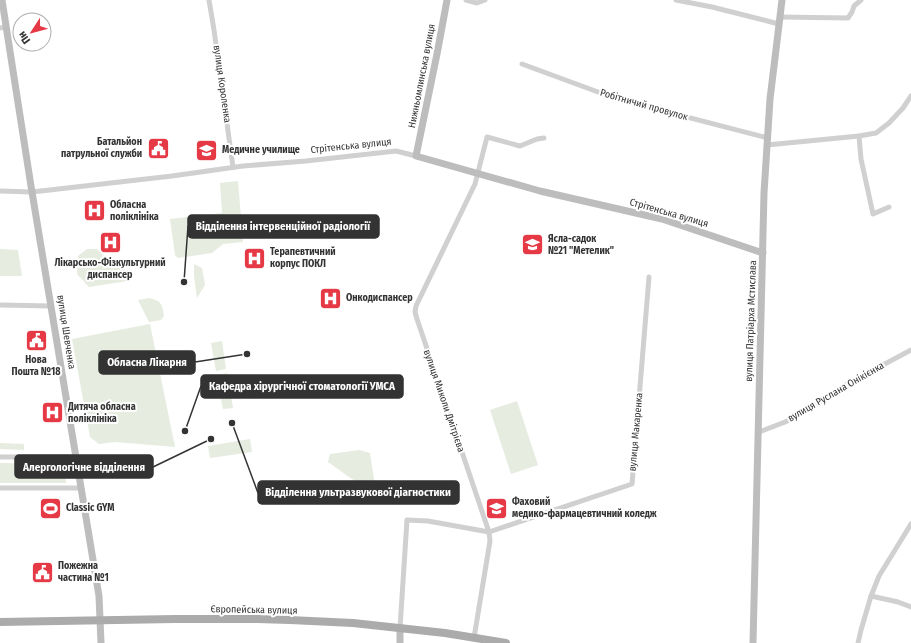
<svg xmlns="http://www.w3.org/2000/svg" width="911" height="643" viewBox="0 0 911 643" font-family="'Fira Sans Condensed',sans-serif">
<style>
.green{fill:#e6ecdf}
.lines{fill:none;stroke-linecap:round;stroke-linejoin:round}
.street{stroke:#d0d0d0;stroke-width:5}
.secondary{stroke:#bdbdbd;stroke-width:7}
.primary{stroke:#ababab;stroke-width:8}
.labels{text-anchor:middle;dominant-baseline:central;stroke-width:4;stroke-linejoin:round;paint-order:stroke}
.street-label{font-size:10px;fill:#333;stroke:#fff}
.poi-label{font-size:10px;font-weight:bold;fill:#333;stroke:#fff;text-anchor:start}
.leader{fill:none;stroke:#333;stroke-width:1.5}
.callout-dot{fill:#333;stroke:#fff;stroke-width:1.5}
.callout{fill:#333;stroke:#333;stroke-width:1.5}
.callout-label{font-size:11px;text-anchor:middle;font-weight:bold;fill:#fff}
</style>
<rect width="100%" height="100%" fill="#fff"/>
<g class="green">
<polygon points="238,181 243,242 223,244 212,253 178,258 175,255 170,219 222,213 220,183"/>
<polygon points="0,249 18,250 22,276 0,276"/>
<polygon points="87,249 97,249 104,256 123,265 128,281 89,287 77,274 78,256"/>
<polygon points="194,264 202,268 205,285 197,298 194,276"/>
<path d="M149,298C162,301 162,304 164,316L161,320L149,322L138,300Z"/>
<polygon points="150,324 175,447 115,442 99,444 90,437 72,339"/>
<polygon points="222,341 226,369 216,371 211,343"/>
<polygon points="227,373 233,408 223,409 216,375"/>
<polygon points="517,401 538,465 511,474 490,410"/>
<polygon points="250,439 252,452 210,458 208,446"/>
<polygon points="0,443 24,444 24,450 0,449"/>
<polygon points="359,450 370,453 375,486 374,493 349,477 328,462 330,454"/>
<polygon points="0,463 64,464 66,483 0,483"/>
</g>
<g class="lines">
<g class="street">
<polyline points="209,0 214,30 233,167"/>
<polyline points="466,0 477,3 485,0"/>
<polyline points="676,0 712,7 779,24"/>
<polyline points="780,17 848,18 852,12 854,6 861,0"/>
<polyline points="0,28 6,27"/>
<polyline points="522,64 617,99 768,138"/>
<polyline points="859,136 861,159 873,214 889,207"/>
<polyline points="767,145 859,136 876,133 889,123 903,108 911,96"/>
<polyline points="0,191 32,192 172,176 243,166 306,161 396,151 416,156"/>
<polyline points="0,305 51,306"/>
<polyline points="759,432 785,422 811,408 842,387 911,350"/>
<polyline points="0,457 76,457"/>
<polyline points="0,488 81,488"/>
<polyline points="871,596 898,602 911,607"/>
<polyline points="400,628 407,520 428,521 489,532 632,484 649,277"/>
<polyline points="474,638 490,541 489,532 417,319 415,312 416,306 475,184 487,137 520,146 537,139 544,138"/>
<polyline points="858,643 861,630 871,596 879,576 911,524"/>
</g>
<g class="secondary">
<polyline points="2,0 31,186 99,596 101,643"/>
<polyline points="447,0 437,54 416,156 540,191 662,219 763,253"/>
<polyline points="400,643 400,628"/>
<polyline points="753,643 764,193 770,99 782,0"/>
</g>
<polyline class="primary" points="0,622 175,619 257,619 290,620 353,623 445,633 506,643"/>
</g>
<defs>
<symbol id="civic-square" viewBox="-11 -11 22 22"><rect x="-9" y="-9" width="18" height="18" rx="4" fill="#e63946" stroke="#fff"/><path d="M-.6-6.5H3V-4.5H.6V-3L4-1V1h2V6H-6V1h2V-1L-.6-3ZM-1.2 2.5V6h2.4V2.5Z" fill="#fff"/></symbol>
<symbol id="university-square" viewBox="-11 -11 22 22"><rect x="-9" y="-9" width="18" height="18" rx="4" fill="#e63946" stroke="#fff"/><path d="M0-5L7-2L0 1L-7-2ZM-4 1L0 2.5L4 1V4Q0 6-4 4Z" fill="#fff"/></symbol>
<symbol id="hospital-square" viewBox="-11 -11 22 22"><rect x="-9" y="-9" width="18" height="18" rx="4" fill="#e63946" stroke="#fff"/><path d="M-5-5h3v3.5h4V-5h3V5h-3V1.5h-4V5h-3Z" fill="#fff"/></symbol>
<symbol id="school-square" viewBox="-11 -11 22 22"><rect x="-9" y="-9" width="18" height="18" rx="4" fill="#e63946" stroke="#fff"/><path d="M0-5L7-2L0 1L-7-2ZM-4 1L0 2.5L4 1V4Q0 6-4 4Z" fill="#fff"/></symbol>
<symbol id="stadium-square" viewBox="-11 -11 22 22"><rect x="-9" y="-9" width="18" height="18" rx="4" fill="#e63946" stroke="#fff"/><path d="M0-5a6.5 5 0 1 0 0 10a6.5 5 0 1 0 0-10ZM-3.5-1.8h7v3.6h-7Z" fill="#fff"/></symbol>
</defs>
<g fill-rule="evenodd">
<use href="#civic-square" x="146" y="136" width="25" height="25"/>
<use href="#university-square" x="194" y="138" width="25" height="25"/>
<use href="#hospital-square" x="82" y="198" width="25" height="25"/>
<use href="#hospital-square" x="98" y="230" width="25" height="25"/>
<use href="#school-square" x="520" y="232" width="25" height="25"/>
<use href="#hospital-square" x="242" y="246" width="25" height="25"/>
<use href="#hospital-square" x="318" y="286" width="25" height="25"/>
<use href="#civic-square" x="24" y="328" width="25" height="25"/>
<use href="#hospital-square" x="40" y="400" width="25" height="25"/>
<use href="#stadium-square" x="38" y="496" width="25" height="25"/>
<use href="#university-square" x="484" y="496" width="25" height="25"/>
<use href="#civic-square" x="30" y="560" width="25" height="25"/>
</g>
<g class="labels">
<g class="street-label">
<text transform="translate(422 76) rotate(-79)">Нижньомлинська вулиця</text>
<text transform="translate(222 84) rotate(82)">вулиця Короленка</text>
<text transform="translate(644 105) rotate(16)">Робітничий провулок</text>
<text transform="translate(351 146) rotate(-6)">Стрітенська вулиця</text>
<text transform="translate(669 213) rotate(16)">Стрітенська вулиця</text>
<text transform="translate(751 321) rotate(-88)">вулиця Патріарха Мстислава</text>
<text transform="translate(66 332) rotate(81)">вулиця Шевченка</text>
<text transform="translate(836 392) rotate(-30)">вулиця Руслана Онікієнка</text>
<text transform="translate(444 401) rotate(71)">вулиця Миколи Дмітрієва</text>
<text transform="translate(636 432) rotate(-85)">вулиця Макаренка</text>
<text transform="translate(254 610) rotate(1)">Європейська вулиця</text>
</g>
<g class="poi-label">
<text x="142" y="142" text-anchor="end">Батальйон<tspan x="142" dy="12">патрульної служби</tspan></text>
<text x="222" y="150">Медичне училище</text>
<text x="110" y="205">Обласна<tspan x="110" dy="12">поліклініка</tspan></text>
<text x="548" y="239">Ясла-садок<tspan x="548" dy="12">№21 "Метелик"</tspan></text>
<text x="270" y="252">Терапевтичний<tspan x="270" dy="12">корпус ПОКЛ</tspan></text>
<text x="110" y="263" text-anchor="middle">Лікарсько-Фізкультурний<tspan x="110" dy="12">диспансер</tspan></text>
<text x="346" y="298">Онкодиспансер</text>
<text x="36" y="360" text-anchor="middle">Нова<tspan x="36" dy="12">Пошта №18</tspan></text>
<text x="68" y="407">Дитяча обласна<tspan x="68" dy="12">поліклініка</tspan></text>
<text x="512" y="502">Фаховий<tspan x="512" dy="12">медико-фармацевтичний коледж</tspan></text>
<text x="66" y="508">Classic GYM</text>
<text x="58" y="566">Пожежна<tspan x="58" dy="12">частина №1</tspan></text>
</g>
</g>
<path class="leader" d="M184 282L188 226M247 354L195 362M185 431L201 386M211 439L153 467M232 423L258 493"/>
<g class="callout-dot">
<circle cx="184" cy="282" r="4"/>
<circle cx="247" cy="354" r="4"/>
<circle cx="185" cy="431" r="4"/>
<circle cx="211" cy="439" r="4"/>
<circle cx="232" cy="423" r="4"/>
</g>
<g class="callout">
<rect x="188" y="215" width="191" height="23" rx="4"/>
<rect x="99" y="351" width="96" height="23" rx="4"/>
<rect x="201" y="375" width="202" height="23" rx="4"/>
<rect x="15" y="455" width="138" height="23" rx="4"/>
<rect x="258" y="481" width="201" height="23" rx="4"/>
</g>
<g class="callout-label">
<text x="283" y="230">Відділення інтервенційної радіології</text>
<text x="147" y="366">Обласна Лікарня</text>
<text x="302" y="390">Кафедра хірургічної стоматології УМСА</text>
<text x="84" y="471">Алергологічне відділення</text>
<text x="358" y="496">Відділення ультразвукової діагностики</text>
</g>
<g transform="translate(32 32) rotate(234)"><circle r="19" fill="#ffffff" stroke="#adadad"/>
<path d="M0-3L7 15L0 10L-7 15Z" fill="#e63946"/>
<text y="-6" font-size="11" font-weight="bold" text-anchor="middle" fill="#333333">Пн</text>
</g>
</svg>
